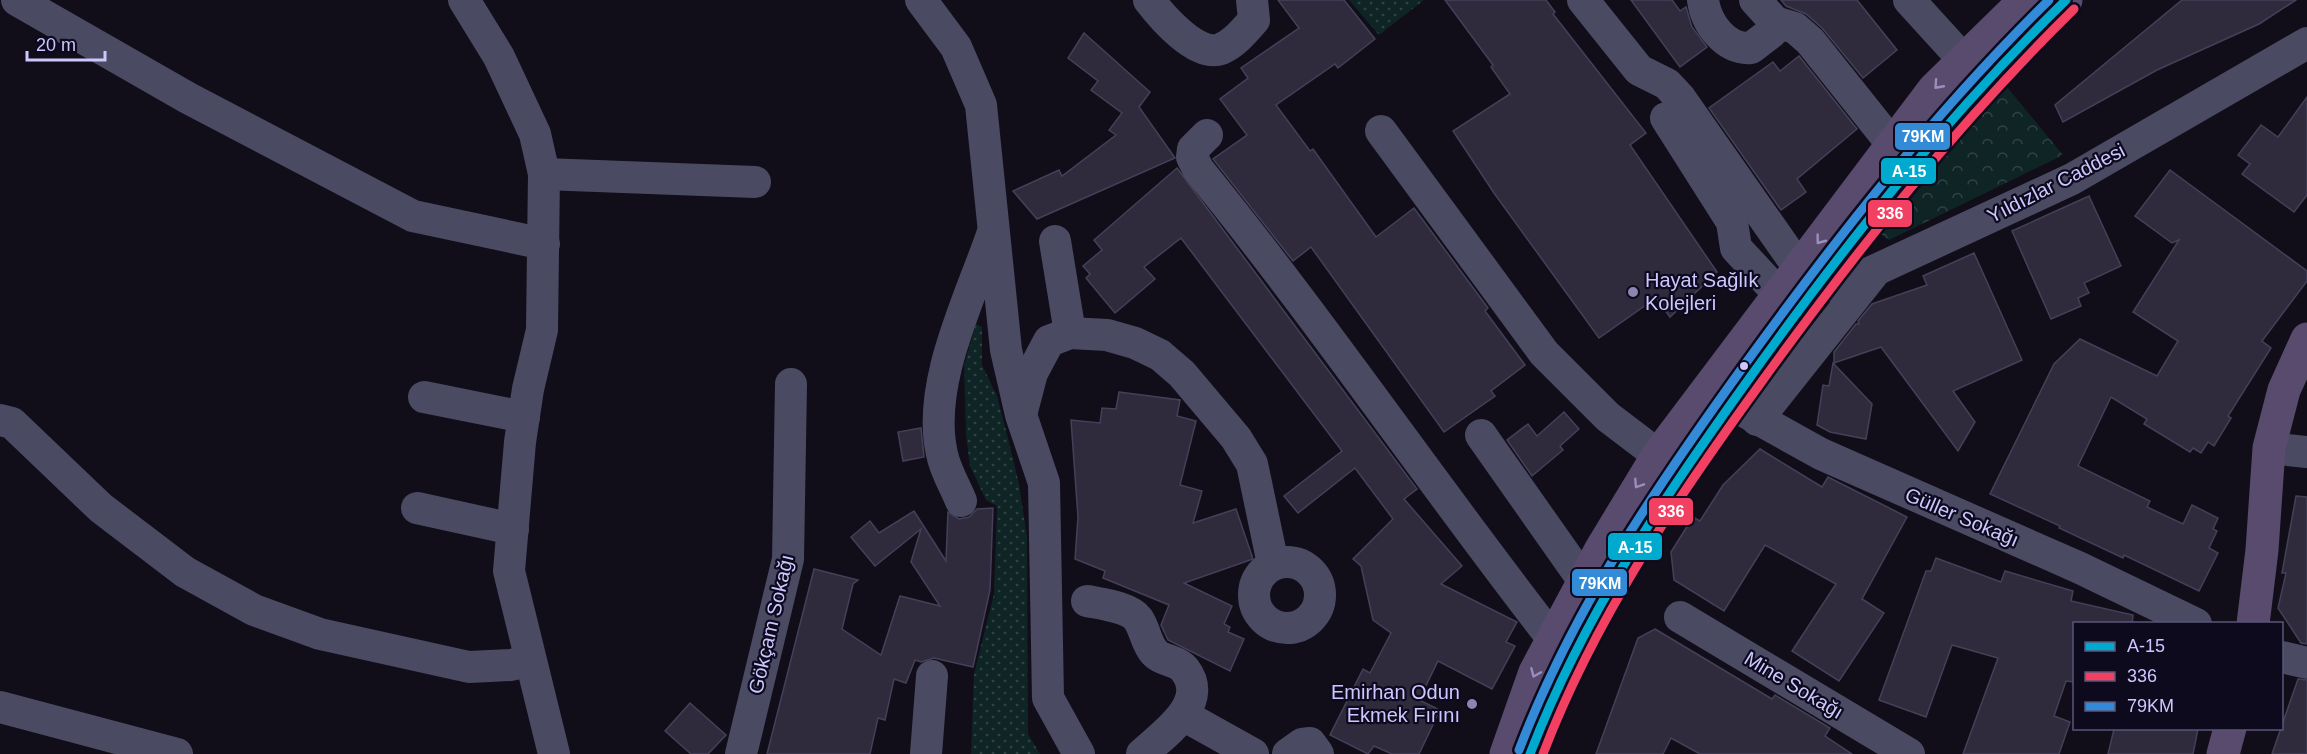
<svg xmlns="http://www.w3.org/2000/svg" width="2307" height="754" viewBox="0 0 2307 754" font-family="Helvetica,sans-serif">
<style>
.grass{fill:url(#grass-dots)}
.park{fill:url(#park-crowns)}
.building{fill:#2f2b3d;stroke:#444058;stroke-width:1.5}
.lines{fill:none;stroke-linecap:round;stroke-linejoin:round}
.minor{stroke:#4a4a63;stroke-width:32}
.major{stroke:#584b6d;stroke-width:33}
.bus-1-casing{stroke:#0e0a1e;stroke-width:14}
.bus-2-casing{stroke:#0e0a1e;stroke-width:14}
.bus-3-casing{stroke:#0e0a1e;stroke-width:14}
.bus-1{stroke:#00a9ce;stroke-width:9}
.bus-2{stroke:#f24062;stroke-width:9}
.bus-3{stroke:#338bd7;stroke-width:9}
.oneway{stroke:#988fbd}
.poi-dot{fill:#8b86af;stroke:#0e0a1e;stroke-width:2}
.bus-dot{fill:#cdc7ff;stroke:#0e0a1e;stroke-width:2}
.labels{text-anchor:middle;dominant-baseline:central;stroke-width:4.5;stroke-linejoin:round;paint-order:stroke}
.street-label{font-size:20px;fill:#cdc7ff;stroke:#0e0a1e}
.poi-label{font-size:20px;fill:#cdc7ff;stroke:#0e0a1e;text-anchor:start}
.line-badge{stroke:#0e0a1e;stroke-width:2}
.badge-label{font-size:16px;text-anchor:middle;font-weight:bold;fill:#fff}
</style>
<defs>
<pattern id="grass-dots" width="8" height="8" patternUnits="userSpaceOnUse" patternTransform="scale(1.5)"><rect width="8" height="8" fill="#0e2425"/><path d="M2 2h.1M6 6h.1" fill="none" stroke="#304246" stroke-width="1.8" stroke-linecap="round"/></pattern>
<pattern id="park-crowns" width="20" height="18" patternUnits="userSpaceOnUse" patternTransform="scale(1.5)"><rect width="20" height="18" fill="#0e2425"/><path d="M2 6a3 3 0 1 1 6 0M12 15a3 3 0 1 1 6 0" fill="none" stroke="#304246"/></pattern>
</defs>
<rect width="100%" height="100%" fill="#110e1a"/>
<g class="grass">
<polygon points="1349,0 1424,0 1379,35"/>
<polygon points="976,324 982,327 982,365 997,396 1008,438 1019,484 1027,537 1028,734 1040,754 971,754 974,674 994,594 997,506 986,500 970,466 966,435 964,365"/>
</g>
<polygon class="park" points="2007,87 2063,155 1889,240 1879,233 1944,149"/>
<g class="building">
<polygon points="1278,0 1344,0 1375,39 1338,68 1335,64 1276,105 1310,151 1313,149 1376,237 1414,208 1488,308 1485,311 1525,365 1491,391 1495,396 1444,432 1311,247 1293,261 1213,159 1247,135 1220,99 1248,78 1241,68 1299,28"/>
<polygon points="1445,0 1546,0 1555,12 1553,14 1646,133 1630,145 1717,272 1670,317 1656,298 1599,338 1494,193 1453,131 1510,94 1491,67 1493,65"/>
<polygon points="1631,0 1672,0 1680,11 1686,7 1692,27 1707,47 1680,67"/>
<polygon points="1781,0 1857,0 1897,50 1863,78 1822,28 1806,14 1786,6"/>
<polygon points="2182,0 2296,0 2259,24 2157,70 2063,122 2055,105"/>
<polygon points="1084,33 1150,92 1139,107 1175,158 1037,219 1013,191 1059,170 1062,176 1116,135 1109,130 1122,113 1091,90 1098,81 1068,58"/>
<polygon points="1799,56 1857,129 1797,179 1806,192 1781,210 1709,108 1773,62 1780,71"/>
<polygon points="2307,97 2307,195 2294,212 2242,174 2250,164 2238,155 2261,125 2278,137"/>
<polygon points="1177,168 1417,489 1404,499 1462,566 1441,584 1517,622 1506,642 1515,646 1492,689 1438,661 1419,700 1440,710 1419,754 1392,754 1374,746 1368,754 1330,735 1363,669 1370,673 1391,633 1373,620 1361,566 1353,559 1393,519 1355,468 1298,513 1284,496 1342,451 1181,238 1144,267 1155,279 1115,313 1086,278 1090,274 1083,266 1102,250 1094,240"/>
<polygon points="2170,170 2307,271 2307,281 2262,341 2271,348 2228,416 2231,418 2214,446 2208,442 2201,453 2193,448 2190,452 2144,424 2147,419 2111,397 2078,466 2150,501 2147,507 2183,524 2192,505 2218,518 2213,529 2217,531 2209,548 2218,553 2199,591 2124,555 2123,558 2059,528 2060,526 1990,494 2054,364 2080,339 2157,376 2178,341 2133,312 2179,240 2172,243 2135,216"/>
<polygon points="2089,196 2121,266 2084,283 2089,293 2078,298 2081,306 2051,319 2012,231"/>
<polygon points="1974,253 2022,360 1953,391 1975,422 1958,451 1881,347 1834,363 1834,352 1856,324 1859,324 1858,321 1872,304 1927,285 1923,276"/>
<polygon points="1833,363 1872,404 1866,439 1830,432 1817,425 1823,385 1829,386"/>
<polygon points="1119,392 1180,400 1177,416 1196,421 1180,485 1202,491 1193,523 1236,509 1253,559 1184,583 1232,606 1224,624 1230,627 1228,632 1244,639 1230,671 1168,640 1161,625 1169,605 1103,578 1105,571 1075,559 1078,517 1071,420 1100,423 1102,408 1116,409"/>
<polygon points="1564,412 1579,429 1560,446 1563,450 1532,476 1507,440 1528,424 1537,436"/>
<polygon points="921,428 924,457 903,461 898,432"/>
<polygon points="1760,449 1822,487 1828,477 1907,517 1862,599 1884,613 1839,681 1792,651 1836,584 1765,545 1724,611 1674,580 1671,552 1693,517 1700,521 1723,485"/>
<polygon points="2296,496 2307,497 2307,644 2301,643 2278,608 2286,573 2282,573"/>
<polygon points="993,508 990,590 973,667 934,658 921,662 915,660 906,683 894,679 885,720 878,718 870,754 767,754 814,569 858,580 853,584 842,629 881,655 900,596 940,606 911,562 921,529 875,566 851,537 870,521 879,533 914,511 946,561 948,512 959,519 969,517 977,509"/>
<polygon points="1936,558 2001,582 2005,571 2073,591 2071,601 2133,615 2132,624 2074,624 2074,682 2066,681 2054,716 2070,722 2059,754 1963,754 1998,658 1952,645 1926,717 1879,700 1926,571 1931,571"/>
<polygon points="1655,629 1772,699 1775,695 1830,728 1825,736 1852,754 1700,754 1671,738 1663,754 1596,754 1638,638"/>
<polygon points="2298,679 2307,680 2307,754 2272,754"/>
<polygon points="690,703 726,735 708,754 691,754 665,731"/>
<polygon points="2114,729 2198,729 2193,754 2108,754"/>
</g>
<g class="lines">
<g class="minor">
<polyline points="17,0 188,98 413,216 544,244"/>
<polyline points="464,0 499,57 535,134 544,174 542,330 528,389 520,442 509,571 554,754"/>
<polyline points="921,0 956,47 981,105 1006,350 1021,415 1044,483 1048,698 1079,754"/>
<path d="M1149,0C1162,17 1197,58 1221,49C1235,43 1244,31 1254,20L1252,0"/>
<polyline points="1583,0 1639,70 1667,84 1680,98 1799,268 1817,284 1839,287 2072,179 2307,43"/>
<path d="M1703,0C1706,24 1726,50 1751,48L1772,32L1775,22"/>
<polyline points="1755,0 1775,22 1795,28 1810,41 1892,144"/>
<polyline points="1909,0 1981,79"/>
<polyline points="1666,118 1732,222 1736,248 1779,294"/>
<polyline points="1381,131 1544,353 1608,417 1658,455"/>
<path d="M1207,135L1193,149L1192,157L1198,169C1322,322 1432,484 1552,638"/>
<polyline points="544,174 755,182"/>
<polyline points="1055,241 1070,333"/>
<polyline points="424,397 524,417"/>
<polyline points="1731,404 1821,454 2080,568 2196,624"/>
<polyline points="1022,411 1032,373 1049,341 1070,333 1107,335 1135,343 1160,355 1182,374 1236,438 1252,464 1273,564"/>
<polyline points="0,420 12,423 101,508 185,572 254,610 320,634 469,667 511,665 529,661"/>
<polyline points="1757,420 1872,275"/>
<polyline points="1481,435 1583,580"/>
<polyline points="2269,448 2307,452"/>
<path d="M961,501C955,486 945,470 942,454C926,385 970,299 992,235"/>
<polyline points="417,508 513,529"/>
<circle cx="1287" cy="595" r="33"/>
<path d="M1087,601C1101,604 1129,607 1138,619C1145,629 1146,643 1154,652C1161,661 1178,660 1185,670C1210,703 1164,734 1142,754"/>
<polyline points="1680,617 1909,754"/>
<polyline points="2282,657 2307,663"/>
<polyline points="0,707 177,754"/>
<polyline points="1183,715 1253,754"/>
<polyline points="741,754 788,559 791,384"/>
<polyline points="926,754 932,676"/>
<polyline points="1288,754 1302,744 1310,743 1318,754"/>
</g>
<g class="major">
<polyline points="2253,624 2262,550 2269,448 2284,390 2307,339"/>
<polyline points="1506,754 1535,672 1601,549 1658,455 1934,89 2025,0"/>
<path d="M1530,754C1577,618 1662,499 1746,383C1843,247 1944,115 2066,0"/>
<polyline points="2223,754 2230,728"/>
</g>
<defs>
<path id="bus-1" d="M1530,754C1584,614 1664,497 1751,376C1847,242 1948,115 2066,0"/>
<path id="bus-2" d="M1543,754C1595,618 1675,501 1760,384C1856,251 1957,124 2074,9"/>
<path id="bus-3" d="M1519,750C1574,607 1655,489 1743,367C1837,237 1935,112 2049,0"/>
</defs>
<use href="#bus-1" class="bus-1-casing"/>
<use href="#bus-2" class="bus-2-casing"/>
<use href="#bus-3" class="bus-3-casing"/>
<use href="#bus-1" class="bus-1"/>
<use href="#bus-2" class="bus-2"/>
<use href="#bus-3" class="bus-3"/>
</g>
<defs><path id="oneway-chevron" d="M-2-3.5L2.5 0L-2 3.5" fill="none" stroke-width="1.6" stroke-linecap="round" stroke-linejoin="round" transform="scale(1.5)"/></defs>
<g class="oneway">
<use href="#oneway-chevron" transform="translate(1938 85) rotate(132)"/>
<use href="#oneway-chevron" transform="translate(1820 240) rotate(127)"/>
<use href="#oneway-chevron" transform="translate(1638 484) rotate(123)"/>
<use href="#oneway-chevron" transform="translate(1535 673) rotate(113)"/>
</g>
<g class="poi-dot">
<circle cx="1633" cy="292" r="6"/>
<circle cx="1472" cy="704" r="6"/>
</g>
<circle class="bus-dot" cx="1744" cy="366" r="5"/>
<g class="labels">
<g class="street-label">
<text transform="translate(2056 183) rotate(-27)">Yıldızlar Caddesi</text>
<text transform="translate(1962 517) rotate(23)">Güller Sokağı</text>
<text transform="translate(771 624) rotate(-77)">Gökçam Sokağı</text>
<text transform="translate(1794 685) rotate(31)">Mine Sokağı</text>
</g>
<g class="poi-label">
<text x="1645" y="280">Hayat Sağlık<tspan x="1645" dy="23">Kolejleri</tspan></text>
<text x="1460" y="692" text-anchor="end">Emirhan Odun<tspan x="1460" dy="23">Ekmek Fırını</tspan></text>
</g>
</g>
<g class="line-badge">
<rect x="1894" y="122" width="57" height="29" rx="6" fill="#338bd7"/>
<rect x="1880" y="157" width="57" height="28" rx="6" fill="#00a9ce"/>
<rect x="1867" y="199" width="46" height="29" rx="6" fill="#f24062"/>
<rect x="1648" y="497" width="46" height="29" rx="6" fill="#f24062"/>
<rect x="1607" y="532" width="56" height="29" rx="6" fill="#00a9ce"/>
<rect x="1571" y="568" width="57" height="29" rx="6" fill="#338bd7"/>
</g>
<g class="badge-label">
<text x="1923" y="142">79KM</text>
<text x="1909" y="177">A-15</text>
<text x="1890" y="219">336</text>
<text x="1671" y="517">336</text>
<text x="1635" y="553">A-15</text>
<text x="1600" y="589">79KM</text>
</g>
<rect x="2073" y="622" width="210" height="108" fill="#0e0a1e" stroke="#5a5678" stroke-width="1.5"/>
<rect x="2085" y="642" width="30" height="9" fill="#00a9ce" stroke="#5a5678" stroke-width="1.5"/>
<text x="2127" y="652" font-size="18" fill="#cdc7ff">A-15</text>
<rect x="2085" y="672" width="30" height="9" fill="#f24062" stroke="#5a5678" stroke-width="1.5"/>
<text x="2127" y="682" font-size="18" fill="#cdc7ff">336</text>
<rect x="2085" y="702" width="30" height="9" fill="#338bd7" stroke="#5a5678" stroke-width="1.5"/>
<text x="2127" y="712" font-size="18" fill="#cdc7ff">79KM</text>
<path d="M27 51v9h78v-9" fill="none" stroke="#cdc7ff" stroke-width="3"/>
<text x="36" y="51" font-size="18" fill="#cdc7ff" stroke="#0e0a1e" stroke-width="4.5" paint-order="stroke">20 m</text>
</svg>
